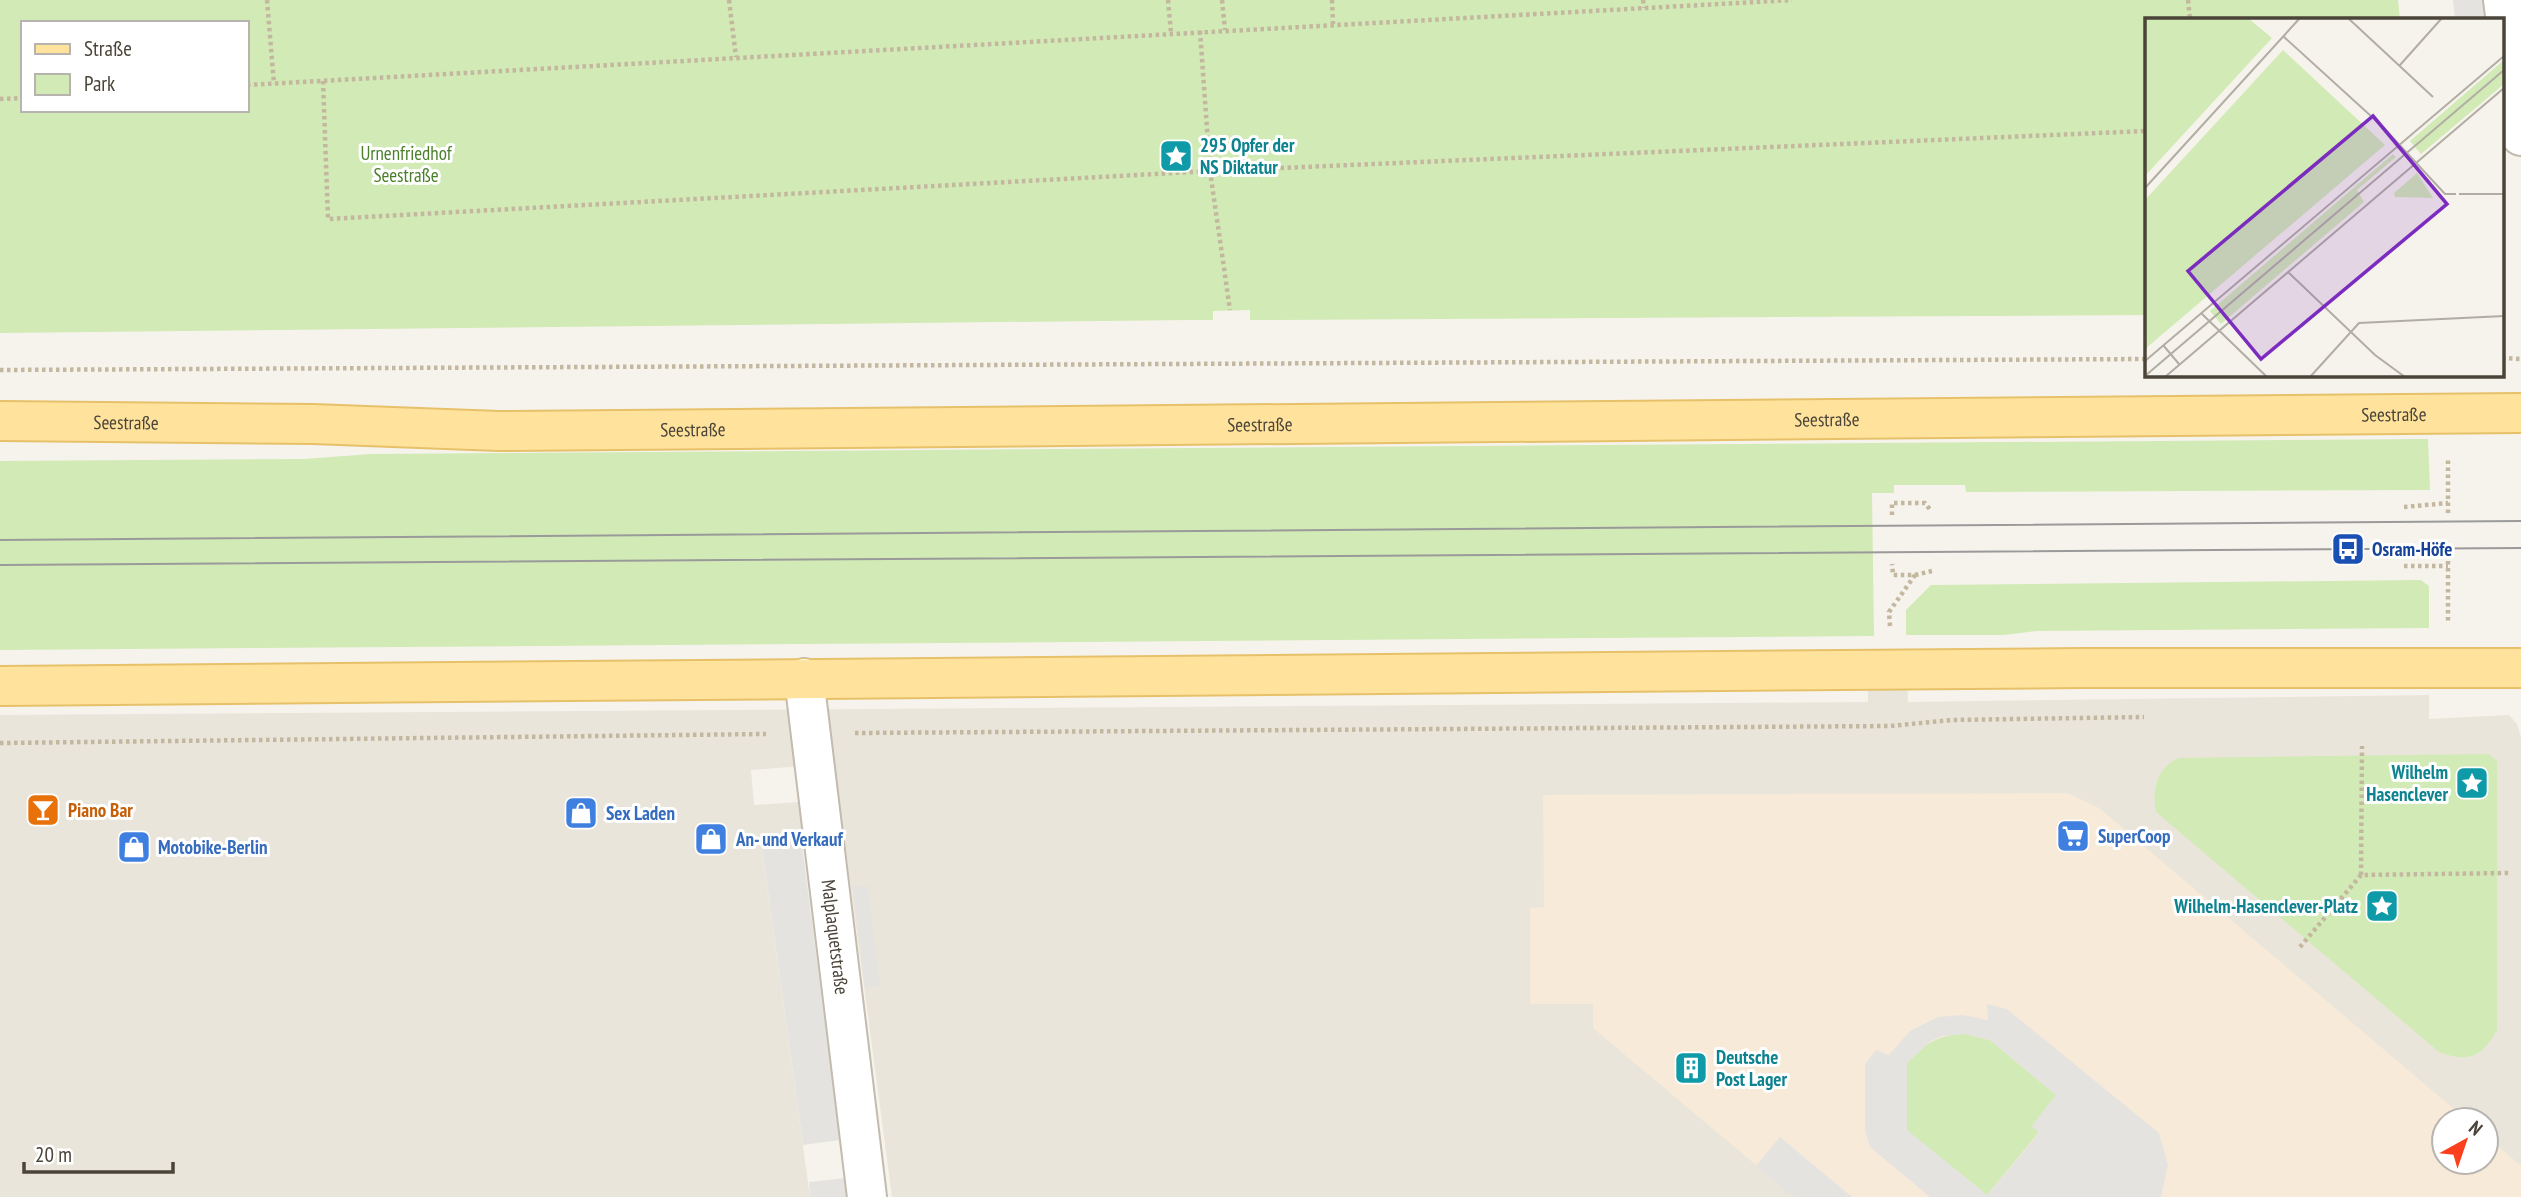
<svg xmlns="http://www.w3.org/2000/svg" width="2521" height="1197" viewBox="0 0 2521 1197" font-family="'PT Sans Narrow',sans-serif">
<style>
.residential{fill:#eae5da;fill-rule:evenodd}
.commercial{fill:#f7ead8}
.green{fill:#d2eab5;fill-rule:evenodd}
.parking{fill:#e5e3e0;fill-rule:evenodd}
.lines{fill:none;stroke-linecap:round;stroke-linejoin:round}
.minor-casing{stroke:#c2bbae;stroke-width:42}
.primary-casing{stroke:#e6c16a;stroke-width:42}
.path{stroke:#c4b79f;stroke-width:4.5;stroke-dasharray:3.5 3.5;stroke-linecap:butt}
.minor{stroke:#fff;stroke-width:38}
.primary{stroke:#ffe39c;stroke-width:38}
.tram{stroke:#9a9a9a;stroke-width:2}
.labels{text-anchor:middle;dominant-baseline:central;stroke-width:6;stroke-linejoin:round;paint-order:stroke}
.culture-label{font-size:19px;font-weight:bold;fill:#0d838f;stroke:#fff;text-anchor:start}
.park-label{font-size:19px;fill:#4a7f2a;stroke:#fff}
.street-label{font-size:19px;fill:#4b4439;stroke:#fff}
.transit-label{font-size:19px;font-weight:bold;fill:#164399;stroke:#fff;text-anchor:start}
.food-label{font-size:19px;font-weight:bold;fill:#c56008;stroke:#fff;text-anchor:start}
.shop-label{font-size:19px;font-weight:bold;fill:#366cbe;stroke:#fff;text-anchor:start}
.inset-road{fill:none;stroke:#b2ada4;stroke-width:2}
.view{fill:#7b2cbf;fill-opacity:0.15;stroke:#7b2cbf;stroke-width:3.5}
.inset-edge{fill:none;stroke:#4b4439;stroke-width:3.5}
</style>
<rect width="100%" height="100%" fill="#f6f3ec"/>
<path class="residential" d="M1868,682H1907L1908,702L2429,695V719L2509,715L2517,724L2521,737V1197H892L835,768L790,767L751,770L754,805L799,802L804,836L761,842L810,1197H0V715L1868,702ZM2444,1120H2486V1162H2444Z"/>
<polygon class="commercial" points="2068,793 2099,808 2467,1120 2444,1120 2444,1162 2486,1162 2486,1136 2521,1166 2521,1197 1794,1197 1593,1028 1593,1004 1530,1004 1530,908 1544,907 1543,795"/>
<g class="green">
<path d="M0,0H2398L2400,19H2146V315L1250,320V310L1213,311V320H1189L0,333ZM23,23H247V110H23Z"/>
<polygon points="2428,439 2430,490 1966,492 1965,485 1894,485 1894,493 1872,493 1874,636 0,650 0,461 304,459 371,454"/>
<polygon points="2421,580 2429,586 2429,628 2036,631 2004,635 1906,635 1906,610 1931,585"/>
<path d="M2489,754L2497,761V1030C2482,1057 2469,1063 2439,1052L2156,812C2152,789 2156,768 2179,758Z"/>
<path d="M1965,1034L1990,1040L2056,1095L2032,1126L2039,1132L1987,1195L1906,1130V1064C1923,1044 1940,1034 1965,1034Z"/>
</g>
<g class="parking">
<polygon points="2453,0 2486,0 2489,19 2455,19"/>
<polygon points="801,837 840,1140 803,1145 761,841"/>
<polygon points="868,886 880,986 865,988 853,887"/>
<path d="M1987,1004L2007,1009L2159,1133L2168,1165L2161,1197H1930L1870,1147L1865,1130V1064L1876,1050L1889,1055L1910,1031L1938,1017L1963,1015L1988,1020ZM1965,1034L1990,1040L2056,1095L2032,1126L2039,1133L1987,1195L1907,1130V1063L1931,1041L1942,1036Z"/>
<polygon points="1780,1137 1852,1197 1794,1197 1756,1166"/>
<polygon points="846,1178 848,1197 810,1197 809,1182"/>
</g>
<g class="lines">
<defs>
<g id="minor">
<polyline points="2503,0 2521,136"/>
<path id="s1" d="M804,678L867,1197"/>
</g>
<g id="primary">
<path id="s2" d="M0,421L313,424L499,431L2521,413"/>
<polyline points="0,686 2080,668 2521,668"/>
</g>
</defs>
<use href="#minor" class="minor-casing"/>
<use href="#primary" class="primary-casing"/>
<g class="path">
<polyline points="267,0 274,84"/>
<polyline points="729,0 736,57"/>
<polyline points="1168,0 1171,33"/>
<polyline points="1222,0 1225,30"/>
<polyline points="1332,0 1333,24"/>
<polyline points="1643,0 1644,8"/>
<polyline points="2188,0 2190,19"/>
<polyline points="1200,31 1210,171 1230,310"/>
<polyline points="323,81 328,219 1210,171 2146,131"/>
<polyline points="247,85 1792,0"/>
<polyline points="0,99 23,98"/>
<polyline points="2502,358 2521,359"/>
<polyline points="0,370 2146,359"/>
<polyline points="2404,507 2448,503"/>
<polyline points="2448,513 2448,459"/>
<polyline points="1892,515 1892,503 1925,503 1931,511"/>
<polyline points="2448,561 2448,623"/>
<polyline points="2404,566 2448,566"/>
<polyline points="1915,575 1932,571"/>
<polyline points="1890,626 1889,612 1915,575 1893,575 1892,564"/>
<polyline points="855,733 1890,726 1952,720 2144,717"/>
<polyline points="0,743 766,734"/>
<polyline points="2361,875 2362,746"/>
<polyline points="2300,947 2361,875 2510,873"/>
</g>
<use href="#minor" class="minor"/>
<use href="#primary" class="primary"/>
<g class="tram">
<polyline points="0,540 2521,521"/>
<polyline points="0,565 2521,548"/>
</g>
</g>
<defs>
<symbol id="sight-square" viewBox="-11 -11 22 22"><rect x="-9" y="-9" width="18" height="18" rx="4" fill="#0f9aa8" stroke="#fff"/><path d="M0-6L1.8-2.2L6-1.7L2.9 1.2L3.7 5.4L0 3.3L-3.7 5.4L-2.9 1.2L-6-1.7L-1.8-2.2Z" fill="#fff"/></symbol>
<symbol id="bus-square" viewBox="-11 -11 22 22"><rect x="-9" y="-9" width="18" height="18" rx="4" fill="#1a4fb4" stroke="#fff"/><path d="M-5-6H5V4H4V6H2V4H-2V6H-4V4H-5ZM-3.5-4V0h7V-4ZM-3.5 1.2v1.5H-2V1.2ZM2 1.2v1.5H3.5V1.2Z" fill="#fff"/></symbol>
<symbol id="bar-square" viewBox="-11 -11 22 22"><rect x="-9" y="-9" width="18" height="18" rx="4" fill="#e8710a" stroke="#fff"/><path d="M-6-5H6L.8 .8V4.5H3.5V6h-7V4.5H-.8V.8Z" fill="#fff"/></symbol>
<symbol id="shop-square" viewBox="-11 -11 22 22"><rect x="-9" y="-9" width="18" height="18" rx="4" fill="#3f7fe0" stroke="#fff"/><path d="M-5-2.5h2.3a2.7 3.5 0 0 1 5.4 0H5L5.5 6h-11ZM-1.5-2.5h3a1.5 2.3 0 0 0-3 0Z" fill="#fff"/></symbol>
<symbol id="supermarket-square" viewBox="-11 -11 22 22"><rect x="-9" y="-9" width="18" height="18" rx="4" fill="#3f7fe0" stroke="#fff"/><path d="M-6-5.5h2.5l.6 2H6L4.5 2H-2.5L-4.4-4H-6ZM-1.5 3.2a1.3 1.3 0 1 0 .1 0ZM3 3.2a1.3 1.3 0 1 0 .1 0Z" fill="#fff"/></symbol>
<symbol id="building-square" viewBox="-11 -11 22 22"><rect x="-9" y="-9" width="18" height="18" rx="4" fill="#0f9aa8" stroke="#fff"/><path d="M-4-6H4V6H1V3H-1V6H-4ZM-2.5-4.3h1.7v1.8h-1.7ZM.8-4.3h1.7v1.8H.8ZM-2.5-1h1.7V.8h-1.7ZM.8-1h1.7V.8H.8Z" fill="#fff"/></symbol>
</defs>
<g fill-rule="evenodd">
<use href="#sight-square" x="1157" y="137" width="38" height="38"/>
<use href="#bus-square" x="2329" y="530" width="38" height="38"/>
<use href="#sight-square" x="2453" y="764" width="38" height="38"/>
<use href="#bar-square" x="24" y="791" width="38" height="38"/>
<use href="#shop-square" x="562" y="794" width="38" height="38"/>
<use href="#supermarket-square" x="2054" y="817" width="38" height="38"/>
<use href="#shop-square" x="692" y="820" width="38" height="38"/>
<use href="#shop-square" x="115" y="828" width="38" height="38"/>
<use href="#sight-square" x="2363" y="887" width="38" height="38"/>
<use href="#building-square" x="1672" y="1049" width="38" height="38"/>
</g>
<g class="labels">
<g class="culture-label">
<text x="1200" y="145">295 Opfer der<tspan x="1200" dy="22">NS Diktatur</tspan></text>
<text x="2448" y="772" text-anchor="end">Wilhelm<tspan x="2448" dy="22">Hasenclever</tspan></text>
<text x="2358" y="906" text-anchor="end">Wilhelm-Hasenclever-Platz</text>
<text x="1716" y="1057">Deutsche<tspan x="1716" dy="22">Post Lager</tspan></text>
</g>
<g class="park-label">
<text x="406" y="153">Urnenfriedhof<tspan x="406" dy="22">Seestraße</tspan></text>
</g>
<g class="street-label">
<text stroke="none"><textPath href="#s2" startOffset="2394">Seestraße</textPath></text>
<text stroke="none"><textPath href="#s2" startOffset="1827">Seestraße</textPath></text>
<text stroke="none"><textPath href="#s2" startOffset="126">Seestraße</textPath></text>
<text stroke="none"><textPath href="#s2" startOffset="1260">Seestraße</textPath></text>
<text stroke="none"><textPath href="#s2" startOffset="693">Seestraße</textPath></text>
<text stroke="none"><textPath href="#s1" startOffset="261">Malplaquetstraße</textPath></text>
</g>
<g class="transit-label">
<text x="2372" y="549">Osram-Höfe</text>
</g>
<g class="food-label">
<text x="68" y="810">Piano Bar</text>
</g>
<g class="shop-label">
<text x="606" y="813">Sex Laden</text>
<text x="2098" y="836">SuperCoop</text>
<text x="736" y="839">An- und Verkauf</text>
<text x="158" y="847">Motobike-Berlin</text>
</g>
</g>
<g transform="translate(2145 18)">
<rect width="359" height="359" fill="#f6f3ec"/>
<path d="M0,0H103L127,20L0,158ZM138,32L240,127L0,331V182ZM359,42V66L276,136L265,123ZM248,136L251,139L212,172L219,184L76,306L65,293ZM272,155L288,180L250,179L249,175Z" fill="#d2eab5"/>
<path class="inset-road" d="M203,0L288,79M138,18L238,109L300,176H311M255,47L297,0M0,170L155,0M314,176H359M143,254L230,337L260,359M56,295L122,359M18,327L34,346M0,343L359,38M0,358L359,52M20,359L359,70M165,359L214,305L359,298"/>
<path class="view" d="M228,98L302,186L116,341L43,253Z"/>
<rect width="359" height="359" class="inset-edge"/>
</g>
<rect x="21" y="21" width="228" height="91" fill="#ffffff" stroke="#b7b4b0" stroke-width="2"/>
<rect x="35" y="44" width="35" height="10" fill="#ffe39c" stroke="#b7b4b0" stroke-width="2"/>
<text x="84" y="56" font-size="21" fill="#4b4439">Straße</text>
<rect x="35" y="74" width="35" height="21" fill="#d2eab5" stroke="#b7b4b0" stroke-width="2"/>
<text x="84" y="91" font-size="21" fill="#4b4439">Park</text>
<g transform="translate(2465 1141) rotate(40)"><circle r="33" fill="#ffffff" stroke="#b7b4b0" stroke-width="2"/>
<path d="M0-5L12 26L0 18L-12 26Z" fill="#fc3f1d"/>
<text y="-10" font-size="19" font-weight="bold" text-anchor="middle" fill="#4b4439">N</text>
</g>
<path d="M24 1162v10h149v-10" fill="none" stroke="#4b4439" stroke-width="3.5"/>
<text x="35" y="1162" font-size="21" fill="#4b4439" stroke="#ffffff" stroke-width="5" paint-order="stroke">20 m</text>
</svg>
